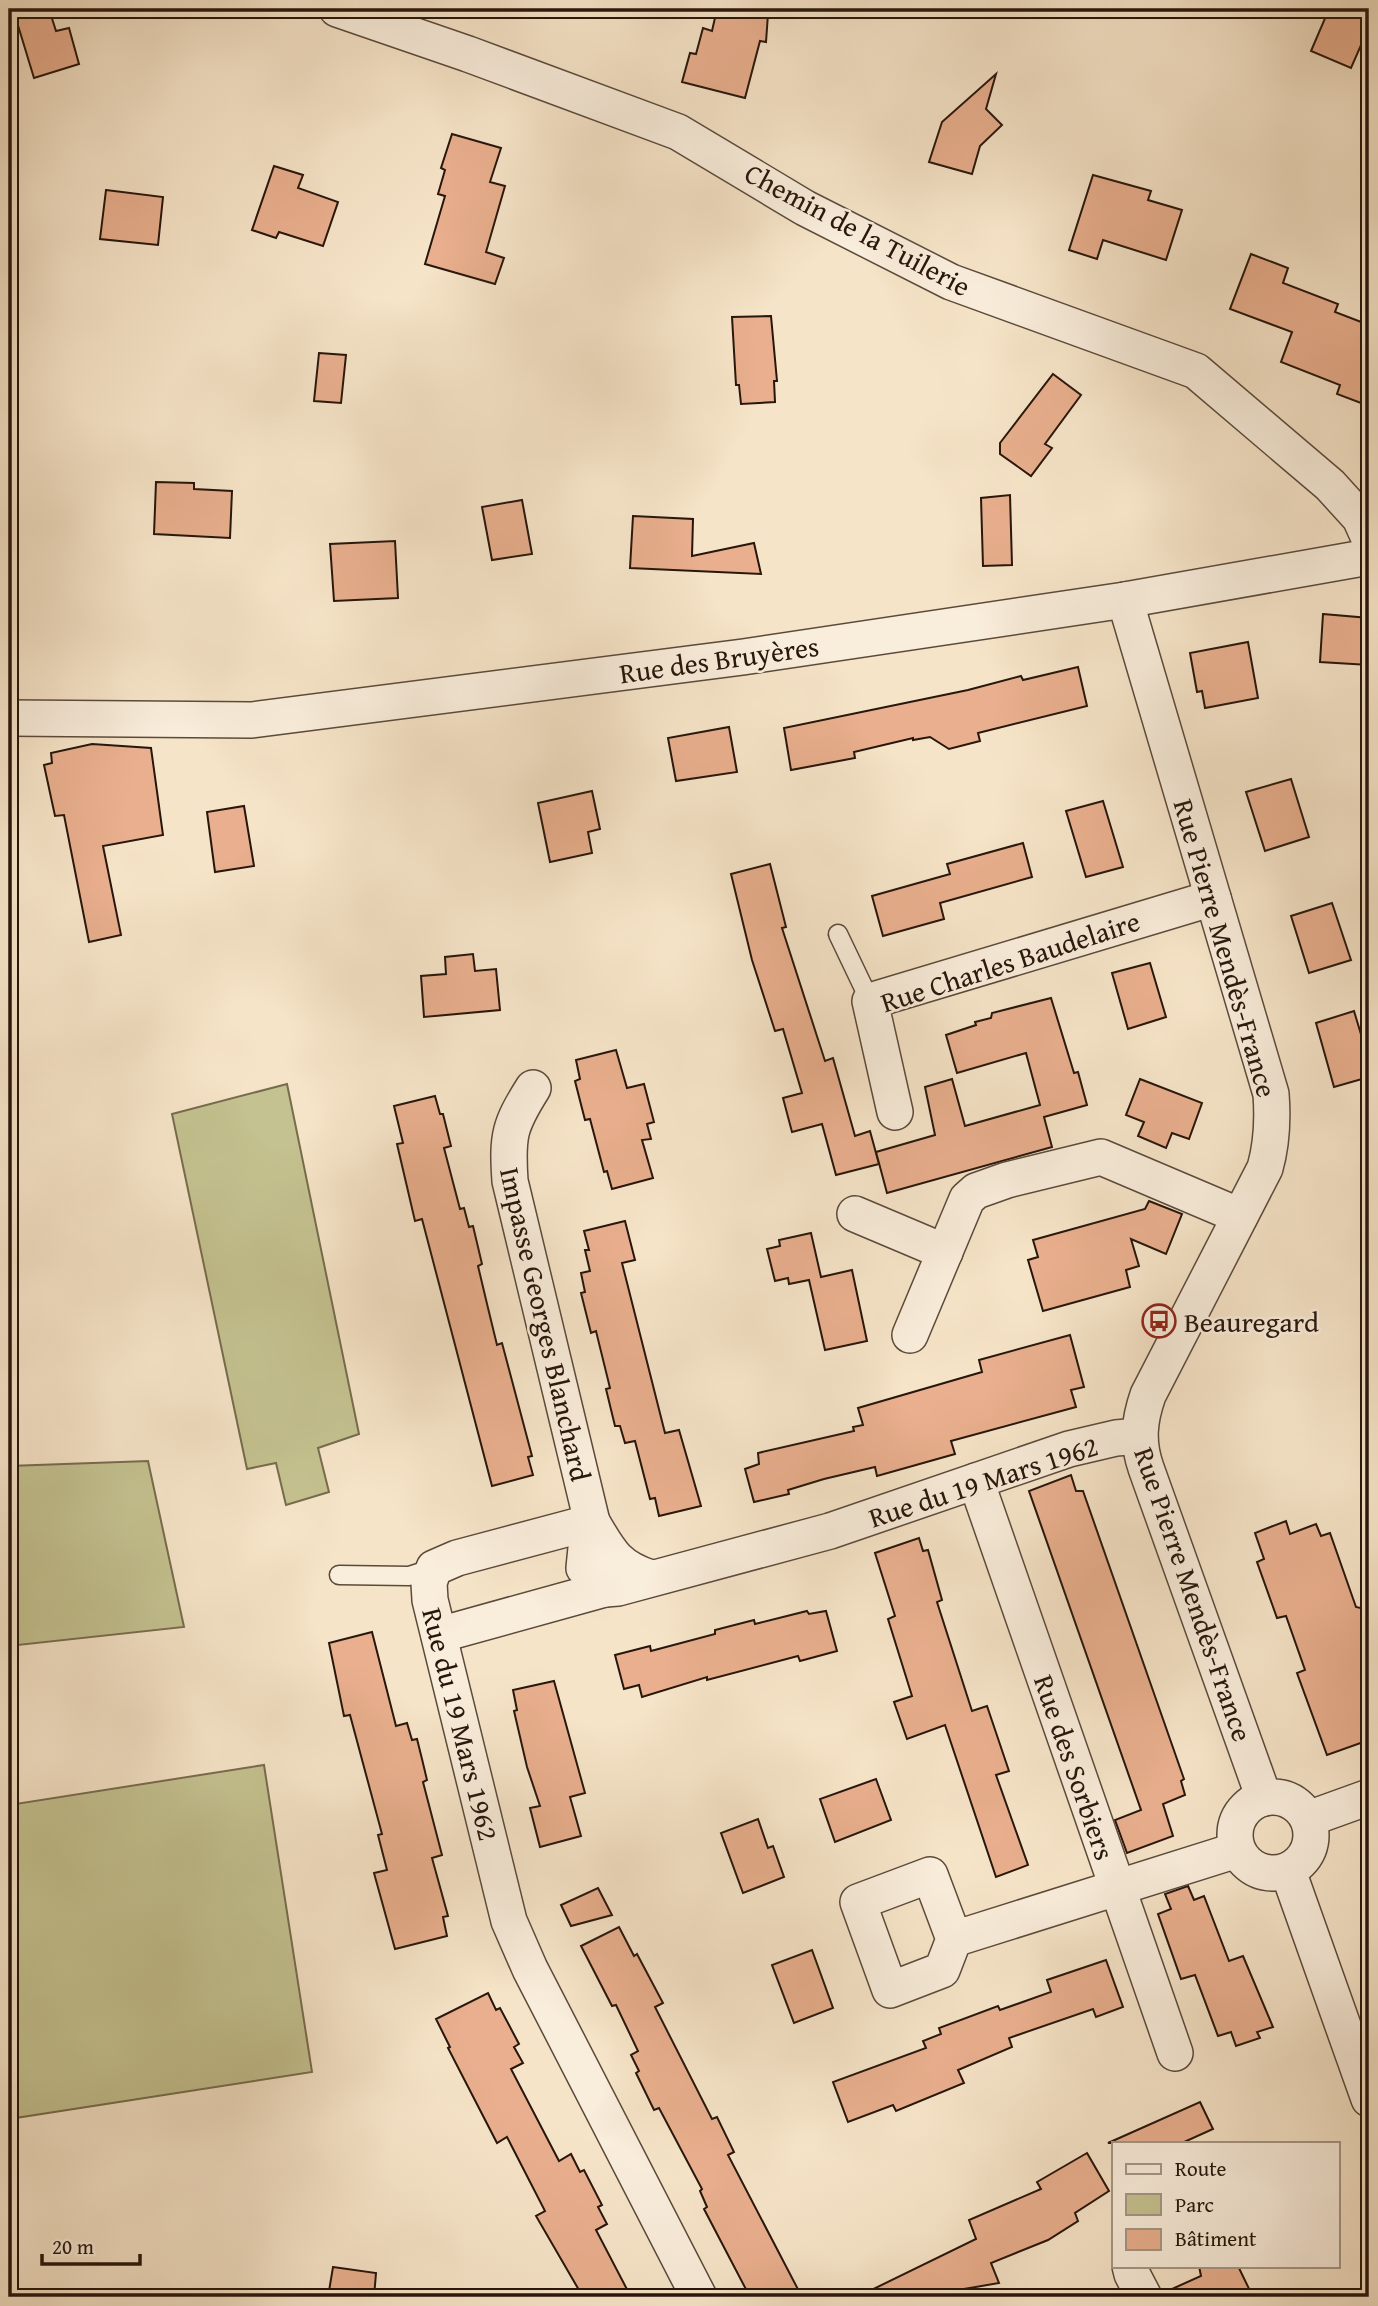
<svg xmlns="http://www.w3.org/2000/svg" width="1378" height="2306" viewBox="0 0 1378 2306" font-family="'Gentium Book Plus',serif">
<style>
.green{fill:#c4c290;stroke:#766c4e;stroke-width:2}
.building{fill:#e9af8e;stroke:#27160c;stroke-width:2}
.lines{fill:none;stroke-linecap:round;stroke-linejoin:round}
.service-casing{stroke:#5b4a3b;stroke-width:21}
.minor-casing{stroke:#5b4a3b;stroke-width:38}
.service{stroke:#f9eddb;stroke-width:18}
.minor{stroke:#f9eddb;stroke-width:35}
.labels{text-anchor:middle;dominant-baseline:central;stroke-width:5;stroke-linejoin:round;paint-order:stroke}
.street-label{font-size:28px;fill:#27160c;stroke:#f9eddb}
.poi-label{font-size:28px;fill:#27160c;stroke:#f9eddb;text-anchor:start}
</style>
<rect width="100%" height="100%" fill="#f6e4c8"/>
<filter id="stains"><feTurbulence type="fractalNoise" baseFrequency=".00286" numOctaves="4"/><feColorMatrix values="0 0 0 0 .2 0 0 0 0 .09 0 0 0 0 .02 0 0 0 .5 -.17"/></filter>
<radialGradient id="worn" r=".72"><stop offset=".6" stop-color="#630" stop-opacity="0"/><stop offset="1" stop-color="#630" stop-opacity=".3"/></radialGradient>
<g class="green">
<polygon points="287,1084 359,1434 318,1448 329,1492 286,1505 276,1463 247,1469 172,1114"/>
<polygon points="148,1461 184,1627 9,1646 9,1466"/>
<polygon points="264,1765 312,2072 9,2119 9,1805"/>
</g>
<g class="building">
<polygon points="13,9 49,9 56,31 69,28 79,64 34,78"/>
<polygon points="717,9 749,9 768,14 766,42 760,41 745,98 682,82 690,53 696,54 703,28 712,31"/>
<polygon points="1329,9 1369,9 1369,27 1351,68 1311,51"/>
<polygon points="996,74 986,109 1002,125 980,146 972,174 929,162 942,122"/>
<polygon points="452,134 501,148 490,182 505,186 486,252 504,258 495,284 425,264 445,196 438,194 445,170 441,168"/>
<polygon points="274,166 303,175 298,188 338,202 323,246 279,232 276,238 252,230"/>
<polygon points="1093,175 1151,191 1148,200 1182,210 1166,260 1103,240 1097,259 1069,250"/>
<polygon points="106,190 163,197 158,245 100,239"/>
<polygon points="1251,254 1288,268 1283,283 1338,304 1335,312 1369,325 1369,406 1337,394 1340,385 1281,362 1292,332 1230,309"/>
<polygon points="771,316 777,381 774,381 775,402 741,404 739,385 736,385 732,317"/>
<polygon points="319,353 346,355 341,403 314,401"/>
<polygon points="1053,374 1081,395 1045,444 1052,448 1031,476 1000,454 1000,443"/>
<polygon points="156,482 194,483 194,489 232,491 230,538 154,534"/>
<polygon points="1010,495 1012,565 983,566 981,498"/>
<polygon points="522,500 532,554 492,560 482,507"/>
<polygon points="633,516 693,519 692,556 754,543 761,574 630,568"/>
<polygon points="395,541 398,598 334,601 330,544"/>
<polygon points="1323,614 1369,618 1369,665 1320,662"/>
<polygon points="1248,642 1258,698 1205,708 1202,691 1197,692 1190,653"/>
<polygon points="1078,667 1087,706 978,733 980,741 949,749 930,737 913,740 913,738 854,752 855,758 791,770 784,728 968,690 1021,676 1023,680"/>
<polygon points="729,727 737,772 676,781 668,738"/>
<polygon points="92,744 151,748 163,835 103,846 121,935 89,942 64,815 55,816 44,765 52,763 51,753"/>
<polygon points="1291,779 1309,837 1265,851 1246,792"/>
<polygon points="592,791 600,829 588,832 592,853 550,862 538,803"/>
<polygon points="1103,801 1123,867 1086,877 1066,811"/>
<polygon points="244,806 254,866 215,872 207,812"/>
<polygon points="1023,843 1032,877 940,903 944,919 883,936 872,896 950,874 947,864"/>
<polygon points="770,864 786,927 782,928 825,1061 833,1058 855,1136 870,1131 879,1164 836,1175 822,1124 792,1132 783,1098 802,1093 783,1029 775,1031 752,960 731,874"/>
<polygon points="1332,903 1351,960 1309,973 1291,916"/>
<polygon points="473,954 475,971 496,969 500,1010 424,1017 421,976 446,974 445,957"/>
<polygon points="1150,963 1166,1017 1128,1029 1112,973"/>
<polygon points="1051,998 1074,1073 1078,1072 1087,1105 1044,1117 1052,1147 887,1193 876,1152 935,1135 925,1087 952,1079 965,1126 1040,1105 1026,1053 957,1073 946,1035 976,1025 975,1022 991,1018 992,1013"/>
<polygon points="1354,1011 1369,1061 1369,1077 1334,1087 1316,1023"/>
<polygon points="616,1050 627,1088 644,1084 654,1122 647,1124 651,1139 642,1140 653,1178 612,1189 607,1171 604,1172 590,1119 585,1120 575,1081 580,1079 576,1060"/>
<polygon points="1140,1079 1202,1103 1189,1139 1172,1133 1166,1148 1138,1136 1144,1122 1126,1115"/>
<polygon points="435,1096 440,1114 443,1114 451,1146 444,1148 460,1209 464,1208 469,1227 473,1226 482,1264 478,1266 488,1308 497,1345 502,1343 532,1456 528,1457 533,1475 492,1486 422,1219 415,1221 397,1144 403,1143 394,1106"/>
<polygon points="1149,1201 1182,1214 1166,1254 1131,1239 1139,1266 1126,1270 1130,1287 1043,1311 1028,1260 1038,1257 1033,1240 1145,1209"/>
<polygon points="625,1221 635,1260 622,1263 665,1433 679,1430 701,1506 659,1516 655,1498 650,1499 635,1441 625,1443 620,1426 615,1426 606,1389 610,1388 596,1331 591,1333 581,1293 585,1292 581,1273 590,1271 585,1250 589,1250 584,1231"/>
<polygon points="811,1233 821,1277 852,1270 867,1341 825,1350 809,1280 789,1284 788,1278 775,1281 767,1249 780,1246 779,1240"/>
<polygon points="1070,1335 1084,1387 1071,1390 1076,1407 951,1441 955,1454 877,1476 875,1467 824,1479 788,1490 789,1494 754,1502 745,1469 759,1464 758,1453 854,1431 853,1427 863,1425 858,1408 982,1372 979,1360"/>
<polygon points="1071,1475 1076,1491 1083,1491 1184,1779 1181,1781 1185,1795 1163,1804 1173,1836 1127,1853 1115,1820 1141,1810 1029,1491"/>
<polygon points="1286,1521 1290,1534 1316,1524 1321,1536 1330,1533 1356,1607 1365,1609 1369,1621 1364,1633 1369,1648 1369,1740 1327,1755 1297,1673 1305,1670 1286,1616 1277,1618 1257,1562 1264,1559 1255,1533"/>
<polygon points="919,1538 923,1551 928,1550 942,1600 937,1602 972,1711 987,1706 1009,1771 996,1775 1028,1865 996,1877 945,1725 907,1739 894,1702 912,1696 888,1619 895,1616 875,1553"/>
<polygon points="807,1611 809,1614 826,1611 837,1651 800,1661 798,1656 707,1680 707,1677 642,1697 639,1685 624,1689 615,1655 650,1646 651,1651 715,1634 715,1630 754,1620 755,1624"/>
<polygon points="372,1632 396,1726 407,1723 412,1740 417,1739 422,1759 427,1780 423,1782 442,1855 432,1858 448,1916 443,1917 447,1936 395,1949 374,1873 387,1870 378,1835 382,1834 350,1715 344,1716 329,1643"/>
<polygon points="554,1681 585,1793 570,1797 581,1836 540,1847 530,1808 540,1806 527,1767 514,1711 517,1710 513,1690"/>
<polygon points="876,1779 891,1820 835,1842 820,1799"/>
<polygon points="758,1819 768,1848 773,1846 784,1877 743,1893 721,1833"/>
<polygon points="1188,1886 1194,1900 1204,1896 1229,1961 1243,1956 1273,2027 1257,2032 1260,2038 1236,2046 1231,2032 1218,2036 1195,1975 1181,1979 1158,1914 1171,1909 1165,1894"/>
<polygon points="598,1888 612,1915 571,1926 561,1905"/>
<polygon points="619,1927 634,1956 637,1954 663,2003 655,2007 712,2119 717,2117 734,2152 728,2155 802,2297 750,2297 704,2209 707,2207 700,2191 702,2189 659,2108 654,2110 636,2073 639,2071 631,2055 638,2051 616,2005 612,2006 581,1946"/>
<polygon points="812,1950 833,2008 794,2023 772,1965"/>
<polygon points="1106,1960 1123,2007 1096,2017 1093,2009 1009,2038 1012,2047 958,2070 964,2083 896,2111 893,2105 848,2122 833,2082 926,2048 923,2041 941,2034 939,2028 998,2006 1000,2010 1051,1992 1047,1980"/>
<polygon points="488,1993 496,2010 500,2008 519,2044 514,2047 523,2063 511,2069 559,2161 571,2154 580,2172 584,2170 602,2205 598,2207 607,2224 596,2230 631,2297 583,2297 536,2216 545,2211 507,2137 497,2143 448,2048 450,2047 436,2019"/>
<polygon points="1200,2102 1213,2129 1182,2143 1108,2143"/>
<polygon points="1087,2153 1109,2191 1075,2213 1078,2221 1048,2240 991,2263 999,2283 964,2289 947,2297 857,2297 976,2239 969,2220 1041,2189 1037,2182"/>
<polygon points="1199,2266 1238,2266 1253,2297 1164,2297 1163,2293 1201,2276"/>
<polygon points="333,2267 376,2273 374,2297 328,2297"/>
</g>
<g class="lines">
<defs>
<g id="service">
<polyline points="838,934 870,1001"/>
<polyline points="339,1575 409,1576 434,1568"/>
</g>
<g id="minor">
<polyline points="337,9 468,54 678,132 805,208 951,282 1196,371 1330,485 1360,518 1369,538"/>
<path d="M1125,600L1271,1094C1273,1120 1272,1143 1265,1168L1148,1395C1139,1421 1137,1442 1146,1468L1264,1798"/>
<polyline points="9,718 252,720 743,657 1125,600 1369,557"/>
<path d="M533,1088C509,1126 507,1136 510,1181L592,1522L586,1548L584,1568L605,1589L618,1588L830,1531L1069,1449L1116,1438L1139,1436"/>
<polyline points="895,1112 870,1001 1213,898"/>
<polyline points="855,1214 945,1252"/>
<polyline points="910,1335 967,1199 976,1191 1007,1180 1101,1157 1240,1216"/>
<polyline points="976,1481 1175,2053"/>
<path d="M651,1578C617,1567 610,1553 592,1522L457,1558L434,1568L429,1583L430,1600L509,1921L530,1969L699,2297"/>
<polyline points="439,1635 605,1589"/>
<circle cx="1273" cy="1835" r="38"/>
<polyline points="1308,1819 1369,1797"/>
<polyline points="1288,1871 1369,2099"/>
<polyline points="954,1939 942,1970 890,1990 858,1902 930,1875 954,1939 1237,1850"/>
<polyline points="1130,2266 1132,2274 1144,2297"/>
</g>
</defs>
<use href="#service" class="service-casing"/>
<use href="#minor" class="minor-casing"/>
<use href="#service" class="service"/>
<use href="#minor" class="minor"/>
</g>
<defs>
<symbol id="bus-ring" viewBox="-11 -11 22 22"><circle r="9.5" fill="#f9eddb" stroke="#8f2418" stroke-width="1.5"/><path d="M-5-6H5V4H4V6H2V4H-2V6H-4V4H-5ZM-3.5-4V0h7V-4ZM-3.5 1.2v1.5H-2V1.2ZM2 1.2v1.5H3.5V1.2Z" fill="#8f2418"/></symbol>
</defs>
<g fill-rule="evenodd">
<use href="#bus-ring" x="1140" y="1302" width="38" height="38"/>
</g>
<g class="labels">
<g class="street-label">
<text transform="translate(858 229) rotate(28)">Chemin de la Tuilerie</text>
<text transform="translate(719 659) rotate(-8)">Rue des Bruyères</text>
<text transform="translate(1226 948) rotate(74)">Rue Pierre Mendès-France</text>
<text transform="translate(1010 961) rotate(-18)">Rue Charles Baudelaire</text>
<text transform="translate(546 1324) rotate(77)">Impasse Georges Blanchard</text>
<text transform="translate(983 1481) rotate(-18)">Rue du 19 Mars 1962</text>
<text transform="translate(1194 1594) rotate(71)">Rue Pierre Mendès-France</text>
<text transform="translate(461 1724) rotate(76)">Rue du 19 Mars 1962</text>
<text transform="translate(1075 1767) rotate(71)">Rue des Sorbiers</text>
</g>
<g class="poi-label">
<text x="1184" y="1321">Beauregard</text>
</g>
</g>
<rect width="1378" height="2306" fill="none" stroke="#f6e4c8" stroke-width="35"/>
<rect x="10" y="10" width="1357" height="2285" fill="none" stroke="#27160c" stroke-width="3.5"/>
<rect x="18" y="18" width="1343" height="2271" fill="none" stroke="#27160c" stroke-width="2"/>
<rect x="1112" y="2142" width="228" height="126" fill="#f9eddb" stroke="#a59788" stroke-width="2"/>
<rect x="1126" y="2164" width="35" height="10" fill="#f9eddb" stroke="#a59788" stroke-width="2"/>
<text x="1175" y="2176" font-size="21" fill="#27160c">Route</text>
<rect x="1126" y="2194" width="35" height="21" fill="#c4c290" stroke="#a59788" stroke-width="2"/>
<text x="1175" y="2212" font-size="21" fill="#27160c">Parc</text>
<rect x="1126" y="2229" width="35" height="21" fill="#e9af8e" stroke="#a59788" stroke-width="2"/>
<text x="1175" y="2246" font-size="21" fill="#27160c">Bâtiment</text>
<path d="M42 2254v10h98v-10" fill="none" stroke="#27160c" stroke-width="3.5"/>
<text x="52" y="2254" font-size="21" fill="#27160c" stroke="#f9eddb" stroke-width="5" paint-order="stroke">20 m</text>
<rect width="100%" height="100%" filter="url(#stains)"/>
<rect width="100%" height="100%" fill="url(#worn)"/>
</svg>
